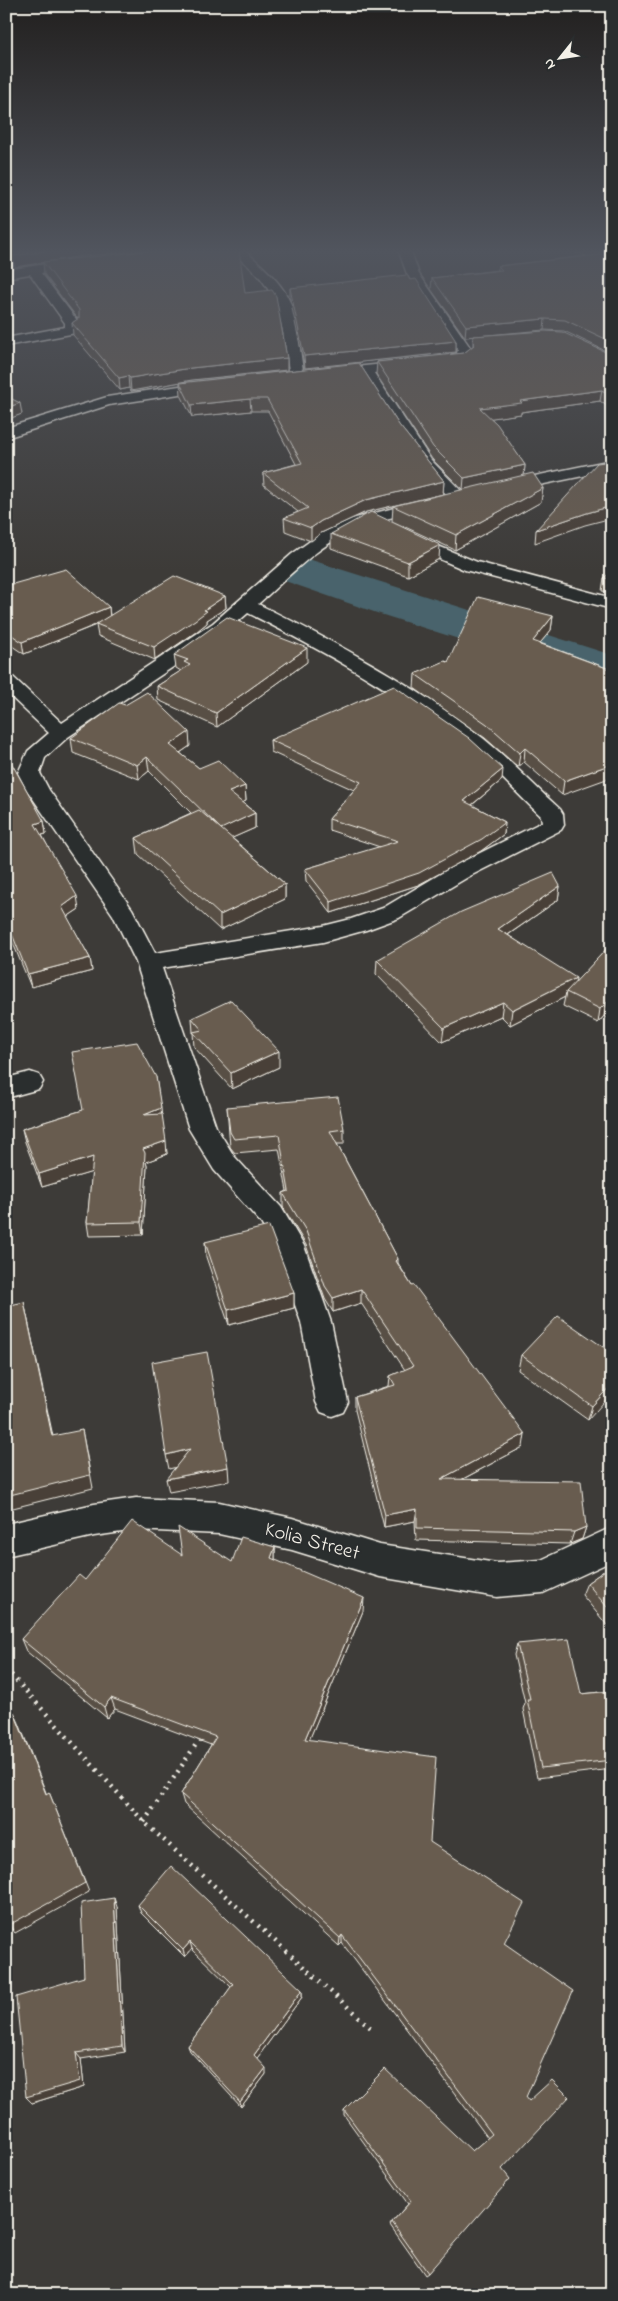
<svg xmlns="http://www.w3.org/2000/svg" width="618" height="2301" viewBox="0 0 618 2301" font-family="'Indie Flower',sans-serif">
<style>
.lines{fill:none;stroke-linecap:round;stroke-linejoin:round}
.river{fill:#48646c;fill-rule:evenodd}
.minor-casing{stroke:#f4f1e8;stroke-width:3}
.path{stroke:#f4f1e8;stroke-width:4.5;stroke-dasharray:2 5.5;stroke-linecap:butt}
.minor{fill:#2a2d2e;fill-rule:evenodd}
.wall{fill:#594f44;stroke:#f4f1e8}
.shaded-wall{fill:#494037;stroke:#f4f1e8}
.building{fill:#685c4f;stroke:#f4f1e8}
.labels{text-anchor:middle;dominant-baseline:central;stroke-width:4;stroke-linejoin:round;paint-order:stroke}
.near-street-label{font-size:21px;fill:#f4f1e8;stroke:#2a2d2e}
</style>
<rect width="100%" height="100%" fill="#3d3b38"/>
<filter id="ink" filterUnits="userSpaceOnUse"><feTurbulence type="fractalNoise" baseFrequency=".02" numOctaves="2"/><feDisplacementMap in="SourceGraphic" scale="10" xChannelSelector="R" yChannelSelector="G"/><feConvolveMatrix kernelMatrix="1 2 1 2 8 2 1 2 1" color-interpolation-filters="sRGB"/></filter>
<g filter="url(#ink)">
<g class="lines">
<polygon class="river" points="302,557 612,655 612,688 377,613 285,581 278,571 285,561"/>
<defs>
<g id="minor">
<path d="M230,249H243C261,265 284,283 292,307C299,329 300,354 304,376L302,379H292L290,376C284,340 283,304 258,275C250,266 238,259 230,249Z"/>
<polygon points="398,249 410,249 419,274 472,350 469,359 443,366 374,373 431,460 464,494 466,497 464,500 452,500 419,466 393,429 361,375 326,378 319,374 326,370 442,358 457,353 458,350 407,274"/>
<polygon points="80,259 86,263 84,266 41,273 79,323 76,333 6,346 6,338 65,327 65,323 30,274 6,278 6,270"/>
<polygon points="219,380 224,381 226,384 224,387 109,405 6,438 6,428 107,397"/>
<polygon points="612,460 612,470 501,493 493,488 501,483"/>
<path d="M429,499L435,500L437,504L435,508C409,514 381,518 356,529C317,545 289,577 258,604C337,643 415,685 484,739C511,761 534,786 560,809L563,814L564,825L561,830L468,877L399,918L366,930L323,942L162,968L216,1127L234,1156L281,1207L304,1246L331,1322L348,1402L343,1412L332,1416L321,1412L316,1402L301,1322L275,1248L261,1223L214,1170L189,1129L136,962L113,915L27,790L18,773L28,751L49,733L6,692V675L13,677L62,723L213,623L292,554L320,534L344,521ZM248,613C325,652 401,694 469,748C495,768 517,794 541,816L542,822L452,867L383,908L351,919L323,926L155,953L132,909L49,790L40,773L45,758L68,737L227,631Z"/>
<polygon points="404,532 477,562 612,598 612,609 465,570 398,541 395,537 398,533"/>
<polygon points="30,1072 39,1075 43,1082 39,1089 6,1098 6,1078"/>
<polygon points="136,1498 219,1502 292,1518 380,1545 497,1563 541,1560 612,1527 612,1561 543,1593 497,1597 380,1577 292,1550 219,1534 136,1530 94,1536 6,1556 6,1524 94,1504"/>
</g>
</defs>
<use href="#minor" class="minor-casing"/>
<g class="path">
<polyline points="6,1669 144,1822 372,2029"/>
<polyline points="144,1822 201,1737"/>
</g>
<use href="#minor" class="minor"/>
</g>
<g class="wall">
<polygon points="6,249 162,249 82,256 15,267 6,257"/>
<polygon points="566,249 612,249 612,354 564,331 544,330 465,337 431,289 432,278 498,270 498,266 586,256"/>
<polygon points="43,262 245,293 287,358 287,370 192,380 131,391 129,388 120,390 73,335 72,323 78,319 44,274"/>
<polygon points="290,288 456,341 456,352 305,368 290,299"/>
<polygon points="473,336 612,355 612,410 600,401 521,412 521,414 491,418 525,465 524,475 543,488 541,502 455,550 392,521 393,506 463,490 432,459 376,374 377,362 464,353 473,346"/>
<polygon points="359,363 399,425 444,481 443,494 366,512 321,533 311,541 285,531 284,518 298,512 264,485 263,473 296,464 268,411 251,411 192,417 181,395 180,383"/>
<polygon points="331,534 439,559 408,576 331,548"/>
<polygon points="612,571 612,592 602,591 604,578"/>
<polygon points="6,586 109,607 110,616 225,596 226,608 207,620 207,623 196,632 155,660 98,636 96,625 24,654 6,642"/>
<polygon points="553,616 551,630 540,643 612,670 562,795 524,762 518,767 485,738 414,688 415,674 448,662"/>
<polygon points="174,655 307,662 217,727 158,700 157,686 181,671 176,668"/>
<polygon points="71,738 190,746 180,753 199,768 245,786 246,801 242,802 255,813 255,828 232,838 285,884 285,899 220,930 138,854 136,838 191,813 149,771 139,779 73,753"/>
<polygon points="270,740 502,780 472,805 505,822 504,834 481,851 418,885 331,913 306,881 305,869 380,847 329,830 329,819 354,790 271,752"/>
<polygon points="6,766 44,821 46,834 42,835 79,909 67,917 90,958 92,971 31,987 6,926"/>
<polygon points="560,886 558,900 508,935 576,982 612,943 612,1021 604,1016 598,1023 563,1006 565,997 510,1025 501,1016 442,1042 376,974 377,960"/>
<polygon points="192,1018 279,1067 232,1089 194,1047"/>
<polygon points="156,1077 167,1154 146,1162 147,1166 143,1235 89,1236 87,1223 92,1172 42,1187 25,1142 22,1129 83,1110"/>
<polygon points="227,1107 344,1129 344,1144 337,1144 398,1259 398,1263 412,1286 523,1447 463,1479 586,1527 582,1539 570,1544 416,1540 415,1521 384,1527 355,1410 355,1397 389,1386 390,1376 405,1370 361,1303 333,1312 325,1299 306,1245 283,1207 283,1193 287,1191 279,1149 235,1153 230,1147"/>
<polygon points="205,1242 294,1293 294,1308 229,1325 206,1257"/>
<polygon points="612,1353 588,1420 518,1370 521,1355"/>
<polygon points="275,1547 275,1560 363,1611 309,1740 430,1842 504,1944 526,2097 502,2169 428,2273 425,2275 390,2225 392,2222 408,2204 344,2115 344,2110 472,2151 488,2138 342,1943 339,1946 184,1804 181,1794 211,1745 115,1709 107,1718 26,1651 21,1639 85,1580 182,1555 232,1562"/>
<polygon points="612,1565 612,1631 582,1595 587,1583"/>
<polygon points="517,1644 581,1694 612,1691 612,1769 537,1778 523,1709 525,1703 514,1655"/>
<polygon points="138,1905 302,1990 302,1997 257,2058 266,2074 241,2107 190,2051 188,2046 231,1987 192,1949 185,1957 141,1913"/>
<polygon points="117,1907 125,2052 81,2059 84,2087 32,2103 26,2097"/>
</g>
<g class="shaded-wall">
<polygon points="59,249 162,249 82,256 15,267 13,256"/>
<polygon points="545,319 544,330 465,337 466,326"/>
<polygon points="456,341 456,352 305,368 304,356"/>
<polygon points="287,358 287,370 192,380 131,391 130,378 191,368"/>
<polygon points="128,376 129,388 120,390 119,378"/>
<polygon points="602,390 600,401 521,412 521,414 479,420 480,408 520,401"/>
<polygon points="250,399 251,411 192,417 191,405"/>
<polygon points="20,403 22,414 6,420 6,408"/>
<polygon points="525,465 524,477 463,490 464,478"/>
<polygon points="444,481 443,494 366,512 321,533 311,541 311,528 321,521 366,500"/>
<polygon points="543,488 541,502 455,550 456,535"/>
<polygon points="612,506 612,518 585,525 535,543 536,530 587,513"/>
<polygon points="440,545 439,559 408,576 408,562"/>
<polygon points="225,596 226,608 207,620 207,623 196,632 155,660 154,647 204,610"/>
<polygon points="109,607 110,619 24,654 22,642"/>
<polygon points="553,616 551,630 531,654 533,641"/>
<polygon points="307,648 307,662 217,727 216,713"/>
<polygon points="189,732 190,746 171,759 170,745"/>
<polygon points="525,748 524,762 518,767 520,753"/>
<polygon points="147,757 149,771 139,779 137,765"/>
<polygon points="612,764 612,777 562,795 564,781"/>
<polygon points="503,769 502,780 463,812 464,801"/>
<polygon points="245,786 246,801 230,807 229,792"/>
<polygon points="255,813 255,828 221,843 220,829"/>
<polygon points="44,821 46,834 37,836 35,824"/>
<polygon points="505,822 504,834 481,851 418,885 331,913 331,902"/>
<polygon points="285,884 285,899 220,930 220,915"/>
<polygon points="560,886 558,900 496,943 498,929"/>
<polygon points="77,896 79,909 64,919 62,907"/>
<polygon points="90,958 92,971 31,987 28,974"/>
<polygon points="576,978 574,992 566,992 565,997 510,1025 512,1010"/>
<polygon points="503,1002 501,1016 442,1042 444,1028"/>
<polygon points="607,1002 604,1016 598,1023 600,1009"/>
<polygon points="279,1051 279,1067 232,1089 231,1073"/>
<polygon points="161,1108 162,1121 144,1115"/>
<polygon points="166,1141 167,1154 146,1162 147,1166 143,1235 141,1222 143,1149"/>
<polygon points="93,1157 96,1171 42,1187 39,1174"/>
<polygon points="361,1289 361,1303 333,1312 333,1298"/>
<polygon points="294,1293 294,1308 229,1325 228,1310"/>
<polygon points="24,1302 27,1316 56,1450 52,1436"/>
<polygon points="612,1384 612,1393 588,1420 592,1406"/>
<polygon points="82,1430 93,1488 9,1509 11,1521 6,1522 6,1496"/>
<polygon points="525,1434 523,1447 440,1491 441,1479"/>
<polygon points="190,1449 192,1463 169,1469 166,1455"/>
<polygon points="228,1467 229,1481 169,1492 166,1479"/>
<polygon points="417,1509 415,1521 384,1527 385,1515"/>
<polygon points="586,1527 582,1539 570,1544 574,1532"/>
<polygon points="275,1547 275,1559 271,1571 271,1558"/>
<polygon points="364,1598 363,1611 305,1750 305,1739"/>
<polygon points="111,1698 115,1709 107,1718 104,1707"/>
<polygon points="14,1712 19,1723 50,1803 46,1794"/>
<polygon points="49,1792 89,1892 15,1933 9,1925"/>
<polygon points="114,1898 117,1907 125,2052 122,2046"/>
<polygon points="342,1935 342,1943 339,1946 340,1938"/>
<polygon points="190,1942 192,1949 185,1957 183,1950"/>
<polygon points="302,1990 302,1997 255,2061 254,2055"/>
<polygon points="76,2053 81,2059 84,2087 32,2103 26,2097"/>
<polygon points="266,2068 266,2074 241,2107 240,2102"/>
</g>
<g class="building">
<polygon points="7,249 59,249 13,256"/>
<polygon points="166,249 225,249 226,250 239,249 245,293 272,290 276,296 287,358 191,368 130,378 128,376 119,378 72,323 79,318 79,310 43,262"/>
<polygon points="594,249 612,249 612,342 565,320 545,319 466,326 432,278 502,270 498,266 608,254"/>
<polygon points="407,275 410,280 416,279 456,341 304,356 290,288"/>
<polygon points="545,331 562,332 612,355 612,397 602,390 520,401 522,403 480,408 497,424 525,465 464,478 433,447 377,362 464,353 474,345 473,336"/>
<polygon points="359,363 399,425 444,481 366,500 321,521 311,528 284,518 308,508 263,473 302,463 267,399 250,399 191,405 180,383"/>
<polygon points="6,396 20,403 6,408"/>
<polygon points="612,461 612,506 587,513 536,530 597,463"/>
<polygon points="533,473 543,488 456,535 393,506"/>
<polygon points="371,512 440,545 408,562 331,534"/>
<polygon points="66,569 109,607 22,642 6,631 6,586"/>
<polygon points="612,571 612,579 604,578"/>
<polygon points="174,576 225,596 204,610 207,611 195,620 154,647 96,624"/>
<polygon points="478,597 553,616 533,641 612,670 612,764 564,781 525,748 520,753 487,724 415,674 445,661 448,662"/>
<polygon points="227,617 307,648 216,713 157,686 190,665 184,662 188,660 174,655"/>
<polygon points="394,686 469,738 503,769 464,801 505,822 482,839 419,873 331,902 305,869 398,841 329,819 361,782 270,740"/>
<polygon points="147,692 189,732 170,745 199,768 218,760 245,786 229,792 255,813 221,829 147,757 137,765 71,738 119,703 125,705"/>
<polygon points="12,764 44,821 35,824 77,896 62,907 90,958 28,974 6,919 6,766"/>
<polygon points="199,810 285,884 220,915 136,838"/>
<polygon points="553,873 560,886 498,929 576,978 512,1010 503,1002 444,1028 377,960 461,912"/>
<polygon points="612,943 612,1005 607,1002 600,1009 566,992"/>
<polygon points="231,1000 279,1051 231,1073 193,1032 202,1030 192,1018"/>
<polygon points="137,1042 156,1077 161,1108 144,1115 162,1114 166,1141 143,1149 145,1153 141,1222 87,1223 93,1157 39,1174 22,1129 83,1110 72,1052"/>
<polygon points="338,1097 344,1129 330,1131 398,1259 396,1261 412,1286 414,1285 525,1434 441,1479 581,1481 586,1527 574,1532 417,1528 417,1509 385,1515 355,1397 395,1385 390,1376 413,1366 361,1289 333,1298 325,1286 306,1231 283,1193 289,1191 279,1135 234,1139 230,1132 227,1107"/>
<polygon points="269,1226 294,1293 228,1310 205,1242"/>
<polygon points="24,1302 52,1436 82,1430 90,1475 6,1496 6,1306"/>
<polygon points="558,1316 612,1353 612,1384 592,1406 521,1355"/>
<polygon points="207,1352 228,1467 166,1479 190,1449 166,1455 152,1362"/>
<polygon points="132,1521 182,1555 178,1527 232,1562 241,1537 275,1547 271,1558 364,1598 305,1739 436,1757 430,1842 524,1903 504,1943 573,1991 526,2097 529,2101 552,2080 569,2097 502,2169 510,2179 428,2273 392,2222 411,2201 344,2110 385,2069 472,2151 492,2134 342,1935 340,1938 181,1794 216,1737 111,1698 104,1707 21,1639 79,1575 85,1580"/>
<polygon points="612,1565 612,1613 587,1583"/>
<polygon points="569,1639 581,1694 612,1691 612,1760 541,1768 527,1699 530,1699 517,1644"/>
<polygon points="14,1712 46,1794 49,1792 85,1883 9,1925 6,1916 6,1716"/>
<polygon points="171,1866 302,1990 254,2055 266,2068 240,2102 188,2046 233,1984 190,1942 183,1950 138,1905"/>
<polygon points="114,1898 122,2046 76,2053 80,2081 26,2097 16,1997 84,1977 81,1903"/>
</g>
</g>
<linearGradient id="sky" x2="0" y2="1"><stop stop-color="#22201f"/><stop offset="0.44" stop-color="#51555e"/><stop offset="1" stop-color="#51555e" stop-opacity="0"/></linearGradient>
<rect width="618" height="571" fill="url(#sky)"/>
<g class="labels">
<g class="near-street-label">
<text transform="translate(312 1542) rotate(15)">Kolia Street</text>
</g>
</g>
<rect width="618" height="2301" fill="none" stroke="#2a2d2e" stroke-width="25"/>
<rect x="12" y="12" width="593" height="2276" fill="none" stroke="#f4f1e8" stroke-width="2" filter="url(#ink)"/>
<g transform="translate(560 58) rotate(240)" stroke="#2a2d2e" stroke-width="4" paint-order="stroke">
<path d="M0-4L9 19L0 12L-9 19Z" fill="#f4f1e8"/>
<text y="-8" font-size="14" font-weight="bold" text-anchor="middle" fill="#f4f1e8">N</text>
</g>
</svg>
